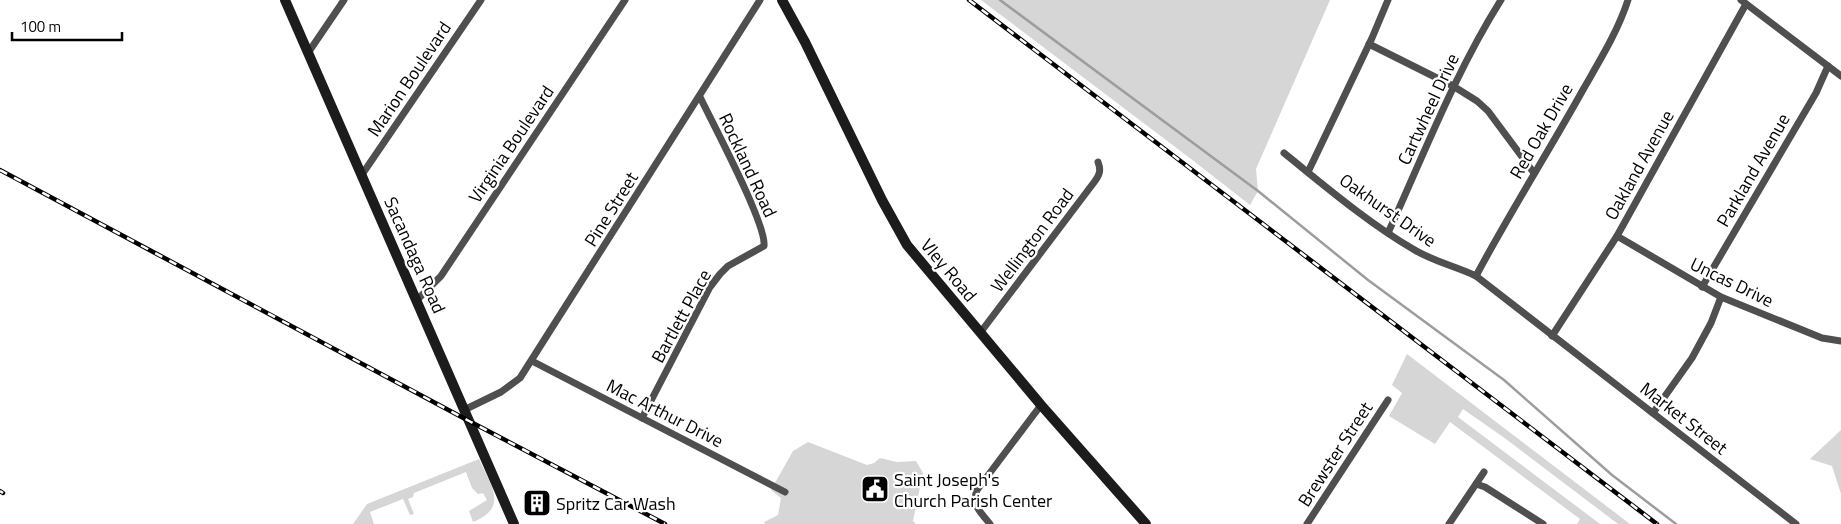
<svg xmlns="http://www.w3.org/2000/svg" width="1841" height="524" viewBox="0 0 1841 524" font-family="'Titillium Web',sans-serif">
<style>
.green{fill:#d6d6d6}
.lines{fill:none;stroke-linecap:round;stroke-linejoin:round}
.stream{stroke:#9d9d9d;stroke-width:2.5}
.street{stroke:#4f4f4f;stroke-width:7}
.secondary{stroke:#1c1c1c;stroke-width:10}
.rail-casing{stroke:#000;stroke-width:4.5}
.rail{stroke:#fff;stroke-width:2.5;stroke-dasharray:8;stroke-linecap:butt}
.labels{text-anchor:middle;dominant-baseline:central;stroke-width:4.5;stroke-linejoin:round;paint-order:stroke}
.street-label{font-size:18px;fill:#000;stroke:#fff}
.poi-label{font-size:18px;fill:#000;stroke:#fff;text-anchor:start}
</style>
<rect width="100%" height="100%" fill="#fff"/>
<g class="green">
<polygon points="981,0 1330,0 1256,169 1258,191 1250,205 1191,159"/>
<polygon points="1407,354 1630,524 1618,524 1506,439 1463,409 1458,417 1600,524 1577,524 1580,519 1450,422 1435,444 1389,416 1402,393 1392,385"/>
<polygon points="1841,430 1841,494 1832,466 1810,459"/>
<polygon points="808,442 867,465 874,463 880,458 897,462 916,461 923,473 913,521 916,524 765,524 764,522 778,515 781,498 771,490 793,451"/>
<path d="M479,459C490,485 510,507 473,522L469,511L487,500L483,493L478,494L472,488L466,472L414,493L413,497L408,499L414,514L410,515L403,499L370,512L374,524H353L367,504Z"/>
</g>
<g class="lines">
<polyline class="stream" points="1000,0 1258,191 1368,280 1504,380 1612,475 1676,524"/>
<g class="street">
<polyline points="1741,0 1841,76"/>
<polyline points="1369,44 1453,86 1477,101 1488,111 1534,173"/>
<polyline points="308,53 344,0"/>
<path d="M1284,153C1325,186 1367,222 1413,249C1432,261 1455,266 1476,276L1796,524"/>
<polyline points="1308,172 1372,38 1388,0"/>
<polyline points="361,176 481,0"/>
<path d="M1388,233C1424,154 1455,73 1501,0"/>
<polyline points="1617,236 1721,297 1822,338 1841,341"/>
<path d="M1476,276C1510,212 1549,151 1584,88C1600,60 1618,31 1628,0"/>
<polyline points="1702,287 1816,93 1828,66"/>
<polyline points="417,300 441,276 625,0"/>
<path d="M980,333L1095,181C1100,174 1101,170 1098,162"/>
<polyline points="1552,336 1617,236 1746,4"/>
<polyline points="532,361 785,492"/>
<polyline points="464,410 501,392 520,378 760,0"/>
<polyline points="1653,413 1692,358 1711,323 1721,297"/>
<path d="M642,418L710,287L720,274L728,266L764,246C767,225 712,122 700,97"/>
<polyline points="1476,484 1485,487 1543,524"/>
<path d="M990,524C981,512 971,506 977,490L1041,405"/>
<polyline points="1307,524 1388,400"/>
<polyline points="1449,524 1484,472"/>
</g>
<g class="secondary">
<polyline points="285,0 514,524"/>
<polyline points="782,0 805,42 882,200 907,245 1041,405 1146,524"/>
</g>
<defs>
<g id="rail">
<polyline points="969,0 1657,524"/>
<polyline points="0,170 469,421 665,524"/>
<polyline points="0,491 3,493"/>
</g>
</defs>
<use href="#rail" class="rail-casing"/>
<use href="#rail" class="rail"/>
</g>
<defs>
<symbol id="civic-square" viewBox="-11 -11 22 22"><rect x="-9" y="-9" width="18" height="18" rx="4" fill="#000" stroke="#fff"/><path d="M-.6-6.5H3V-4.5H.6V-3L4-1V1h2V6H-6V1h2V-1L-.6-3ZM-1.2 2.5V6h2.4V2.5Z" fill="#fff"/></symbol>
<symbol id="building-square" viewBox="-11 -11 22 22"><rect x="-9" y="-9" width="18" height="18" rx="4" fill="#000" stroke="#fff"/><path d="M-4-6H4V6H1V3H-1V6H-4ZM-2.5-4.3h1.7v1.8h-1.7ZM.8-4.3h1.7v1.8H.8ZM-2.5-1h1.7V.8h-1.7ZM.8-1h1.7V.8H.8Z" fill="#fff"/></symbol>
</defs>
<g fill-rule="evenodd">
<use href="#civic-square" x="859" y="473" width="32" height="32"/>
<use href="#building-square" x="521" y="487" width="32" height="32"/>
</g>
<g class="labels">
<g class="street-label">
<text transform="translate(409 79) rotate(-56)">Marion Boulevard</text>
<text transform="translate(1428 109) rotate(-65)">Cartwheel Drive</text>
<text transform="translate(1541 131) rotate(-60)">Red Oak Drive</text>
<text transform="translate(511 144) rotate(-56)">Virginia Boulevard</text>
<text transform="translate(748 165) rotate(65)">Rockland Road</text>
<text transform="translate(1639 165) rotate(-61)">Oakland Avenue</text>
<text transform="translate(1753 170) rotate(-60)">Parkland Avenue</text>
<text transform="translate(611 209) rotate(-58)">Pine Street</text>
<text transform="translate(1388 210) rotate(35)">Oakhurst Drive</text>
<text transform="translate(1032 240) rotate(-53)">Wellington Road</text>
<text transform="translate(415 255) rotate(66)">Sacandaga Road</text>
<text transform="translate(949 270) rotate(50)">Vley Road</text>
<text transform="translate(1732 282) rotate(26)">Uncas Drive</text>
<text transform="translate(681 316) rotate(-61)">Bartlett Place</text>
<text transform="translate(665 413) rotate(27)">Mac Arthur Drive</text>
<text transform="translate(1684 418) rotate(38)">Market Street</text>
<text transform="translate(1335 454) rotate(-57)">Brewster Street</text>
</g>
<g class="poi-label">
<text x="894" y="479">Saint Joseph's<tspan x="894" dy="21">Church Parish Center</tspan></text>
<text x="556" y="503">Spritz Car Wash</text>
</g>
</g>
<path d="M12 32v8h110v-8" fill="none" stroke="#000000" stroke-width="2.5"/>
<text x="20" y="32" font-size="15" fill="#000000" stroke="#ffffff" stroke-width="4" paint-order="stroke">100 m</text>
</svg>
